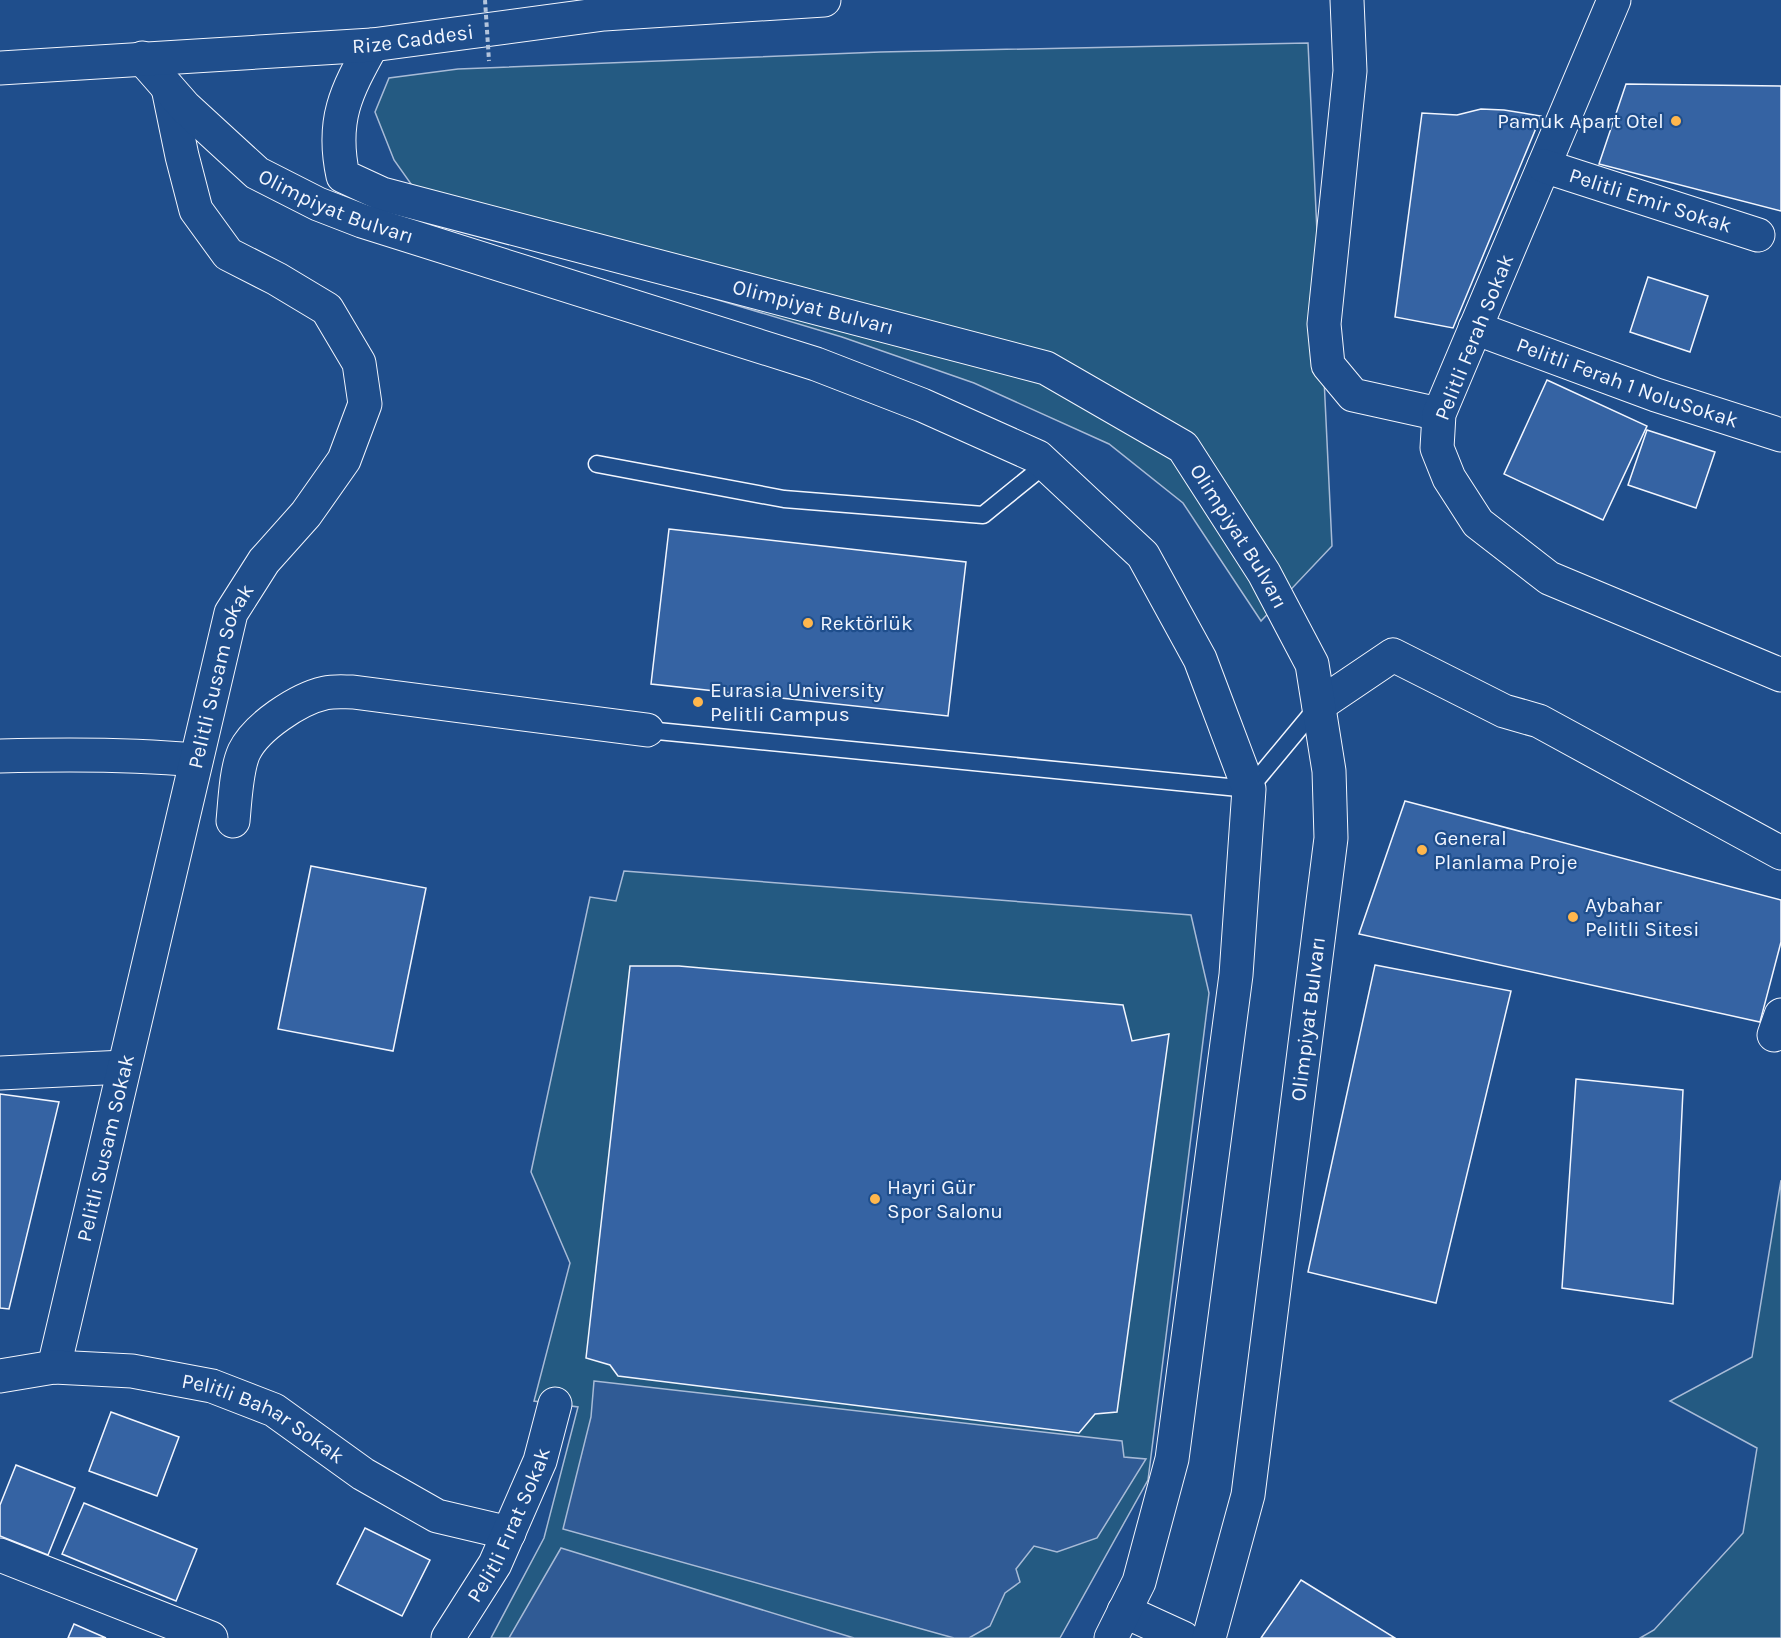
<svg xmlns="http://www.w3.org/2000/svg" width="1781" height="1638" viewBox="0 0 1781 1638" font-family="Karla,sans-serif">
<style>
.green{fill:#245a82;stroke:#a8bbd7;stroke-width:1.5}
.parking{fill:#305b95;stroke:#a8bbd7;stroke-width:1.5}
.building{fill:#3563a3;stroke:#f2f6ff;stroke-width:1.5}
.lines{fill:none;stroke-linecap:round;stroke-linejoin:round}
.lane-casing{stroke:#f2f6ff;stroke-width:19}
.street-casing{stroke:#f2f6ff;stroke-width:35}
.secondary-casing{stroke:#f2f6ff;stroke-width:35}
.highway-casing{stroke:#f2f6ff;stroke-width:35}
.lane{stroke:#1f4e8c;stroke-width:16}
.street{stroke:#1f4e8c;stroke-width:33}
.secondary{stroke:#1f4e8c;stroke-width:33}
.highway{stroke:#1f4e8c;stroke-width:33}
.path-bridge{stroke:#b3c4dc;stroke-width:4;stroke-dasharray:4.5 3;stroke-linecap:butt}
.poi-dot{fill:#ffb74d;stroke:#1f4e8c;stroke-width:2}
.labels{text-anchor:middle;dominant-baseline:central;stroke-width:4.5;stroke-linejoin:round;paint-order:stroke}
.street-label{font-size:21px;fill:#f2f6ff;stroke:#1f4e8c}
.poi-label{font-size:21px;fill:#f2f6ff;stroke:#1f4e8c;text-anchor:start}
</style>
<rect width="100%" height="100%" fill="#1f4e8c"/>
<g class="green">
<polygon points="1308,43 1332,546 1261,621 1183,503 1109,444 974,383 842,337 552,250 423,201 394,160 375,112 389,78 458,69 880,52"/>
<polygon points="624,871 1191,915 1209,993 1148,1480 1060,1638 491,1638 544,1538 578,1407 534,1401 570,1263 531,1172 590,897 616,901"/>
<polygon points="1781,1180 1781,1638 1640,1638 1654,1630 1743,1533 1757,1448 1670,1401 1752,1357"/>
</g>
<g class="parking">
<polygon points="594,1381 1122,1441 1124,1457 1146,1459 1097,1538 1057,1552 1034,1546 1016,1569 1020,1582 1005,1593 990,1626 969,1638 954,1638 563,1529 591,1417"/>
<polygon points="561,1548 854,1638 509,1638"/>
</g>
<g class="building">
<polygon points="1626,84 1781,86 1781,211 1599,164"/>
<polygon points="1481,109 1504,110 1541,116 1453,328 1395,317 1422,113 1457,115"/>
<polygon points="1648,277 1708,296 1690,352 1630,332"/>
<polygon points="1547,380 1647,426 1603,520 1504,474"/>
<polygon points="1647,430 1715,452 1696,508 1628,485"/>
<polygon points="669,529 966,562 948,716 651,684"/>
<polygon points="1405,801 1781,900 1781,942 1760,1022 1359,934"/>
<polygon points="311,866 426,888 393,1051 278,1029"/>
<polygon points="1375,965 1511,991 1436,1303 1308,1272"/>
<polygon points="630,966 679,966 1123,1005 1132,1041 1169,1034 1117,1412 1095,1414 1079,1433 618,1376 610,1365 586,1358"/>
<polygon points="1576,1079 1683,1090 1673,1304 1562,1288"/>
<polygon points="0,1094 59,1102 9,1309 0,1308"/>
<polygon points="111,1412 179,1437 157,1496 89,1471"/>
<polygon points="16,1465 75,1488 48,1555 0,1536 0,1505"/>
<polygon points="84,1503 197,1549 176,1601 62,1554"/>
<polygon points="365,1528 430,1560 402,1616 337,1584"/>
<polygon points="1301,1580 1395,1638 1261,1638"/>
<polygon points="74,1624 106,1638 68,1638"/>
</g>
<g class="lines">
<defs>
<g id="lane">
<polyline points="597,464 784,499 983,515 1046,464"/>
<polyline points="647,730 1249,789 1318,706"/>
</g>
<g id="street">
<polyline points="1347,0 1350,71 1324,324 1328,365 1353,395 1439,414"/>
<polyline points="1614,0 1439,414 1437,448 1449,478 1478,523 1549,578 1781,675"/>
<path id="s1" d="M1544,166L1758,235"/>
<path id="s2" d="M1475,328L1656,395L1781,435"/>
<polyline points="1319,705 1393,655 1504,711 1539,721 1781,853"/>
<path d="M0,756C66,754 131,754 196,760"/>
<path d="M233,821C235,801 236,770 244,752C256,727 298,699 325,693C334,691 344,692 353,692L647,730"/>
<polyline points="1774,1035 1781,1015"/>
<polyline points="0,1073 124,1067"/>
<path id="s3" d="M54,1367L231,613L264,561L306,514L344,460L365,404L359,363L327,309L277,279L228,254L196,210L182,156L168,88"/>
<path id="s4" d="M0,1376L54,1367L132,1371L212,1386L274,1410L363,1474L437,1516L509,1533"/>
<polyline points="0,1555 211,1638"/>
<polyline points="1124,1611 1183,1638"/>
<path id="s5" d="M448,1638L495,1564L540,1461L555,1404"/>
</g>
<g id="secondary">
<path id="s6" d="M372,45C346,92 331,120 343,176L382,194L1046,368L1183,447L1264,573L1312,664L1329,771L1331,838L1248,1495L1209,1638"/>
<path id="s7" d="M142,58L185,107L257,173L318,204L362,221L816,364L922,405L1038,457L1143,555L1200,659L1249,789L1236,975L1172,1459L1139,1582L1111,1638"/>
</g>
<g id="highway">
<path id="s8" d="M0,68L372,45L604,14L824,0"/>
</g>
</defs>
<use href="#lane" class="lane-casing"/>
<use href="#street" class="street-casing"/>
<use href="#secondary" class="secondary-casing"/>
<use href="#highway" class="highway-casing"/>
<use href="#lane" class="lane"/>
<use href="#street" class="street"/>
<use href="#secondary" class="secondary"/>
<use href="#highway" class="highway"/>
<polyline class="path-bridge" points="485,0 489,61"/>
</g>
<g class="poi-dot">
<circle cx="1676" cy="121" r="6"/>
<circle cx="808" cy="623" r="6"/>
<circle cx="698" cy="702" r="6"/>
<circle cx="1422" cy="850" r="6"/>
<circle cx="1573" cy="917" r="6"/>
<circle cx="875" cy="1199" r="6"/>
</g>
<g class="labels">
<g class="street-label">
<text stroke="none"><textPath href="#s8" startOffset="414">Rize Caddesi</textPath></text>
<text stroke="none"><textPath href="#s1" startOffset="112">Pelitli Emir Sokak</textPath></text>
<text stroke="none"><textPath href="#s7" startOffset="249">Olimpiyat Bulvarı</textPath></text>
<text stroke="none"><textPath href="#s6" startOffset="627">Olimpiyat Bulvarı</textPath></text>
<text transform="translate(1474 337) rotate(-68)">Pelitli Ferah Sokak</text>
<text stroke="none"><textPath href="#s2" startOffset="162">Pelitli Ferah 1 NoluSokak</textPath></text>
<text stroke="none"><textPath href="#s6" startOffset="1131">Olimpiyat Bulvarı</textPath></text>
<text stroke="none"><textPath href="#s3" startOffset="711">Pelitli Susam Sokak</textPath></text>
<text transform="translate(1308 1019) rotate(-83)">Olimpiyat Bulvarı</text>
<text stroke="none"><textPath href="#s3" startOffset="225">Pelitli Susam Sokak</textPath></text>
<text stroke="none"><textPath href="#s4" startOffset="274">Pelitli Bahar Sokak</textPath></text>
<text stroke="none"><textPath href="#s5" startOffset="129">Pelitli Fırat Sokak</textPath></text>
</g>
<g class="poi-label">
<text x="1664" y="121" text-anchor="end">Pamuk Apart Otel</text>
<text x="820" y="623">Rektörlük</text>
<text x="710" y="690">Eurasia University<tspan x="710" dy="24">Pelitli Campus</tspan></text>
<text x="1434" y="838">General<tspan x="1434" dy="24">Planlama Proje</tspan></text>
<text x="1585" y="905">Aybahar<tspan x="1585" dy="24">Pelitli Sitesi</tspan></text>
<text x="887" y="1187">Hayri Gür<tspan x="887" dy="24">Spor Salonu</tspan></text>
</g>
</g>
</svg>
